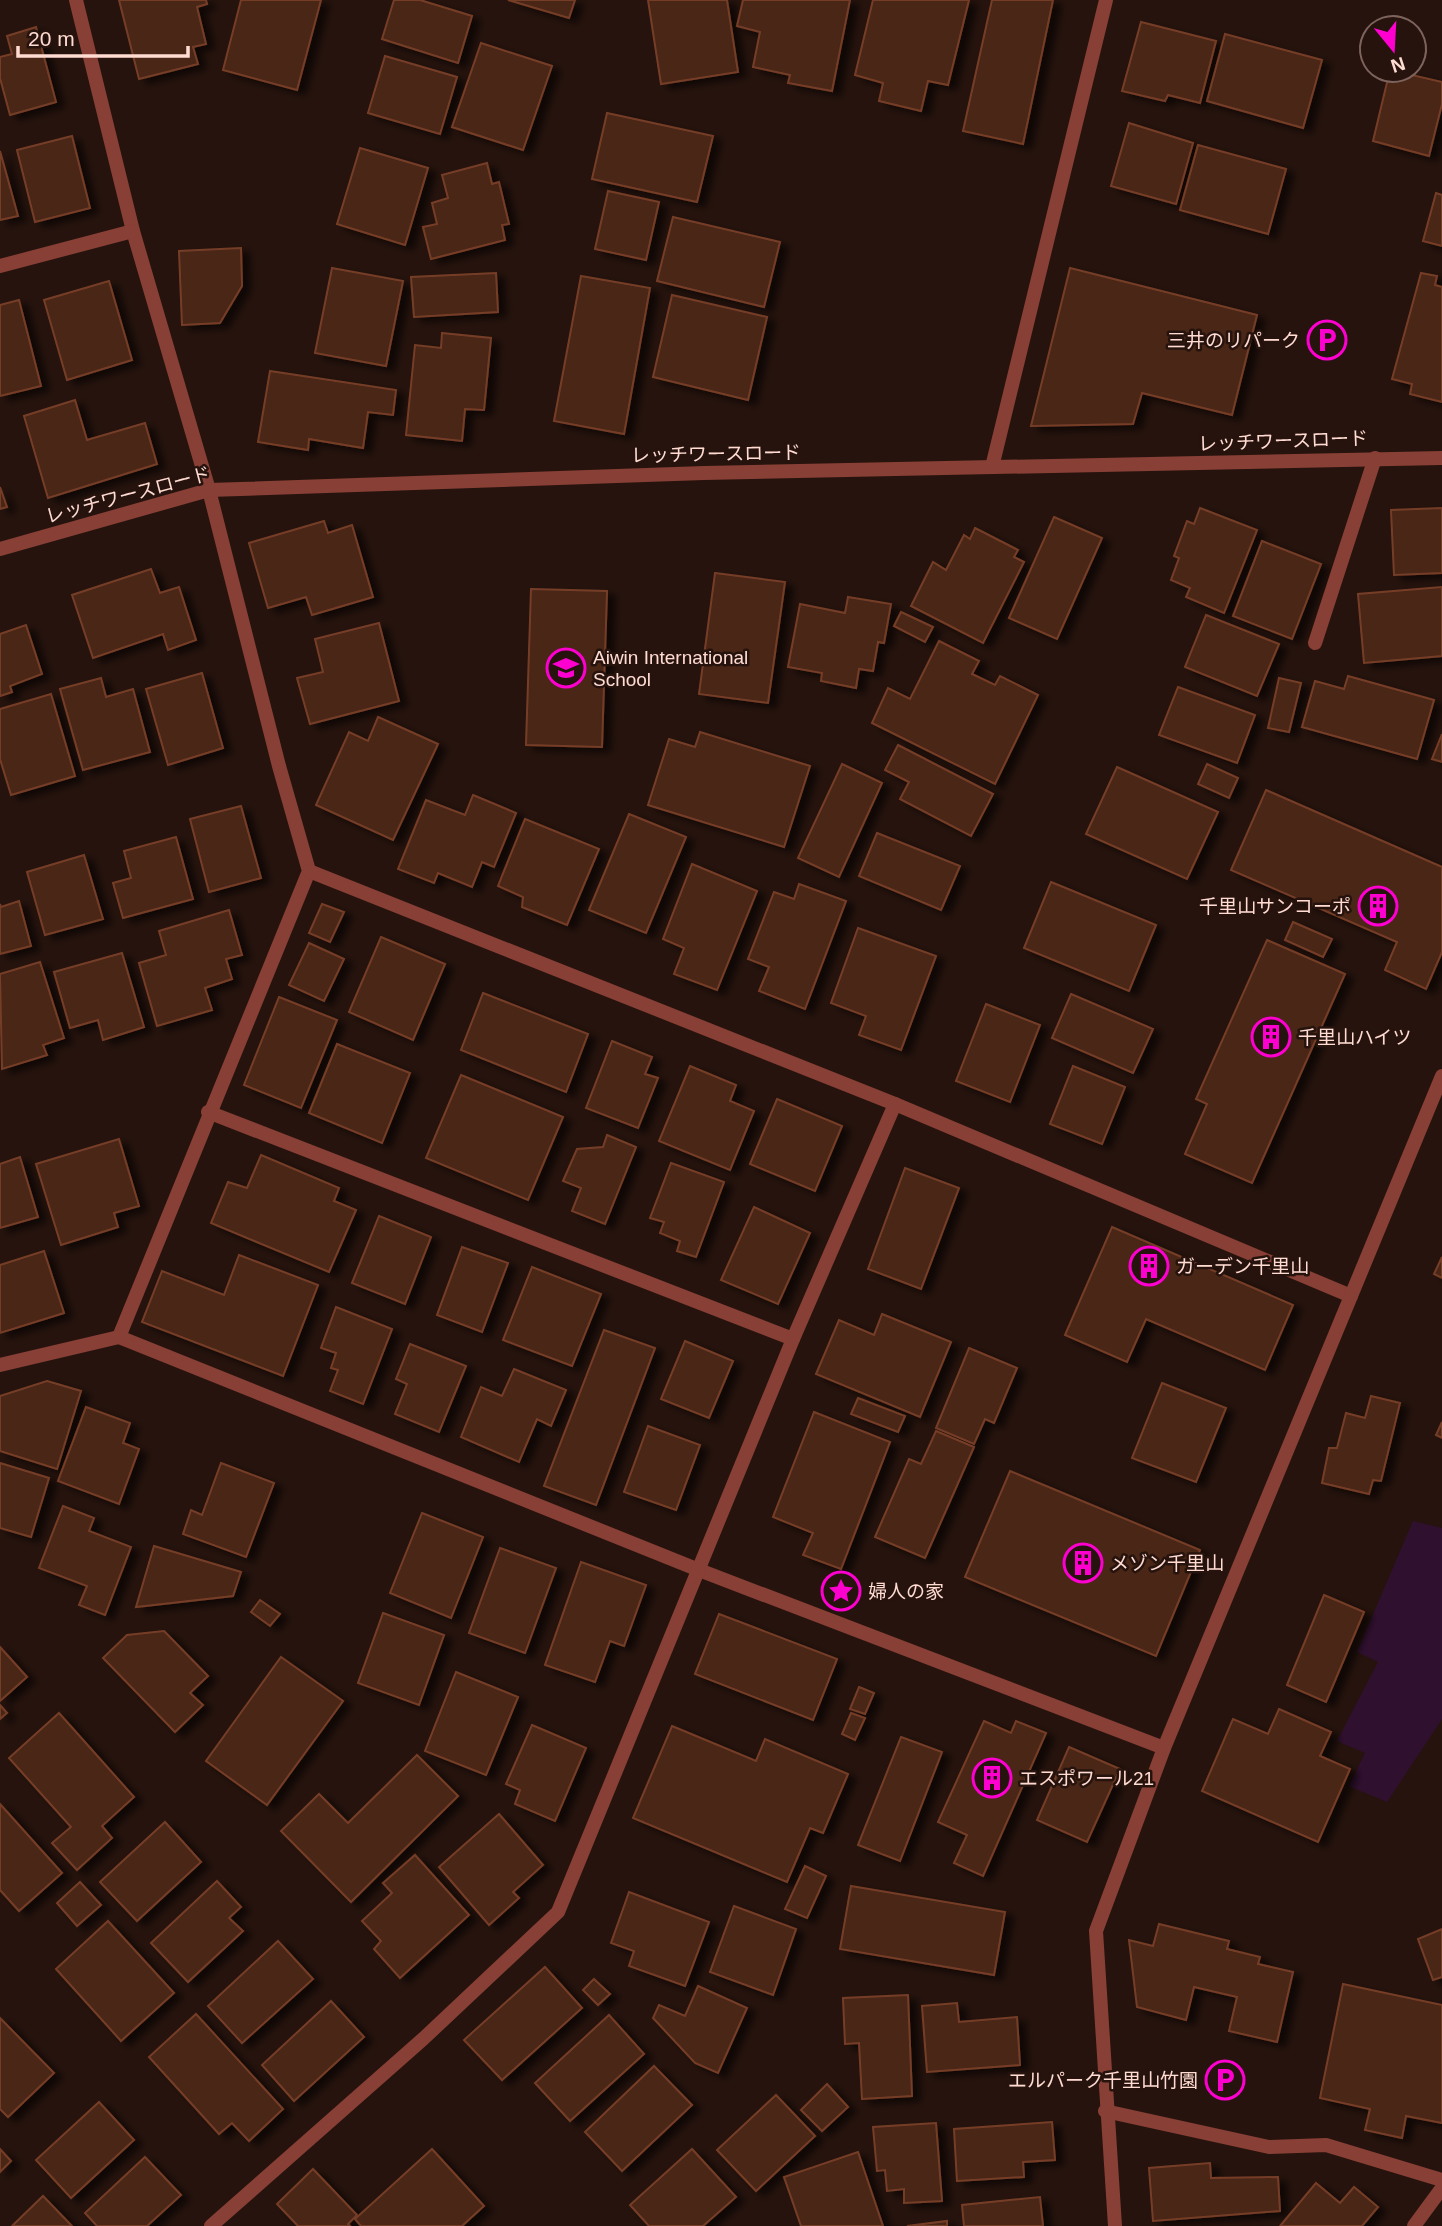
<svg xmlns="http://www.w3.org/2000/svg" width="1442" height="2226" viewBox="0 0 1442 2226" font-family="Helvetica,'Noto Sans JP',sans-serif">
<style>
.green{fill:#30102f}
.building{fill:#482518;stroke:#763e28;stroke-width:2;filter:url(#shadow)}
.lines{fill:none;stroke-linecap:round;stroke-linejoin:round}
.minor{stroke:#883f35;stroke-width:14}
.tertiary{stroke:#883f35;stroke-width:14}
.labels{text-anchor:middle;dominant-baseline:central;stroke-width:5;stroke-linejoin:round;paint-order:stroke}
.poi-label{font-size:19px;fill:#ffdbd2;stroke:#26130d;text-anchor:start}
.street-label{font-size:19px;fill:#ffdbd2;stroke:#26130d}
</style>
<defs>
<filter id="shadow"><feDropShadow dx="8" dy="4.5" stdDeviation="3.5" flood-color="#0009"/></filter>
</defs>
<rect width="100%" height="100%" fill="#26130d"/>
<polygon class="green" points="1413,1521 1442,1528 1442,1719 1387,1802 1349,1786 1365,1753 1337,1741 1378,1662 1357,1652"/>
<g class="building">
<polygon points="119,0 206,0 207,4 197,7 206,44 193,47 198,64 139,79"/>
<polygon points="241,0 321,0 297,90 223,70"/>
<polygon points="394,0 420,0 472,16 458,63 382,39"/>
<polygon points="508,0 575,0 569,18"/>
<polygon points="648,0 727,0 738,72 661,84"/>
<polygon points="743,0 850,0 832,91 788,83 790,75 753,67 760,32 737,26"/>
<polygon points="873,0 969,0 948,85 928,81 921,111 879,101 883,83 855,75"/>
<polygon points="992,0 1053,0 1023,144 963,131"/>
<polygon points="1141,22 1216,41 1200,103 1168,95 1165,101 1122,91"/>
<polygon points="36,27 56,102 10,115 0,78 0,57 12,54 7,36"/>
<polygon points="1225,34 1322,60 1303,128 1207,101"/>
<polygon points="481,43 552,66 523,150 452,127"/>
<polygon points="385,56 457,77 440,134 368,113"/>
<polygon points="1390,70 1442,82 1442,104 1429,156 1373,141"/>
<polygon points="607,113 713,136 697,202 592,179"/>
<polygon points="1129,123 1193,143 1176,204 1111,186"/>
<polygon points="72,136 90,208 35,222 17,150"/>
<polygon points="1198,145 1286,169 1268,234 1180,210"/>
<polygon points="360,148 428,168 405,245 337,224"/>
<polygon points="0,151 18,216 0,220"/>
<polygon points="487,163 492,184 499,182 509,224 502,225 505,240 431,259 423,227 437,224 432,203 448,198 442,175"/>
<polygon points="608,191 659,202 646,260 595,249"/>
<polygon points="1436,193 1442,195 1442,246 1423,241"/>
<polygon points="673,217 780,242 764,307 657,281"/>
<polygon points="241,248 242,286 220,323 182,325 179,251"/>
<polygon points="332,268 403,281 386,366 315,353"/>
<polygon points="1070,268 1257,315 1232,415 1142,393 1133,424 1031,426"/>
<polygon points="496,273 498,312 414,317 411,277"/>
<polygon points="1421,273 1437,276 1435,285 1442,287 1442,402 1410,394 1412,384 1392,379"/>
<polygon points="581,276 650,288 624,434 554,421"/>
<polygon points="109,281 132,360 67,380 44,300"/>
<polygon points="672,295 767,317 748,400 653,377"/>
<polygon points="19,300 41,386 0,396 0,305"/>
<polygon points="442,333 491,338 484,410 465,409 462,441 406,435 415,345 441,348"/>
<polygon points="270,371 396,390 393,415 368,412 363,448 309,439 308,450 258,442"/>
<polygon points="75,400 87,440 145,423 157,464 48,498 24,416"/>
<polygon points="0,487 7,507 0,509"/>
<polygon points="1200,508 1257,530 1224,613 1186,597 1190,588 1171,580 1179,558 1174,556 1187,521 1194,524"/>
<polygon points="1442,508 1442,573 1394,575 1391,510"/>
<polygon points="1054,517 1102,538 1057,639 1009,618"/>
<polygon points="324,521 328,533 352,525 373,597 312,615 306,597 268,608 249,543"/>
<polygon points="975,528 1018,550 1014,557 1024,562 983,643 911,606 933,562 946,570 964,535 970,539"/>
<polygon points="1262,541 1321,564 1292,639 1233,616"/>
<polygon points="151,569 160,593 179,587 196,640 168,650 163,634 93,658 72,595"/>
<polygon points="715,573 785,582 768,703 699,694"/>
<polygon points="1442,587 1442,656 1364,663 1358,594"/>
<polygon points="531,589 607,591 602,747 526,745"/>
<polygon points="848,597 891,604 884,643 878,642 873,671 859,669 856,688 821,681 822,673 788,667 800,604 845,613"/>
<polygon points="901,612 933,627 925,642 894,626"/>
<polygon points="1206,615 1279,644 1257,696 1185,667"/>
<polygon points="379,623 399,701 310,724 297,678 323,672 315,639"/>
<polygon points="26,625 42,674 10,686 12,692 0,696 0,634"/>
<polygon points="939,641 979,661 972,674 995,685 1000,676 1038,695 995,784 872,723 888,688 910,699"/>
<polygon points="202,673 223,748 168,765 146,689"/>
<polygon points="1348,676 1434,700 1417,759 1302,727 1315,681 1344,689"/>
<polygon points="101,678 106,697 133,689 150,752 83,770 60,689"/>
<polygon points="1279,678 1301,683 1289,732 1268,728"/>
<polygon points="1178,687 1255,715 1237,763 1159,735"/>
<polygon points="51,694 75,776 11,795 0,759 0,709"/>
<polygon points="378,717 438,744 393,840 316,805 349,732 368,741"/>
<polygon points="700,732 810,766 784,847 648,805 669,739 695,747"/>
<polygon points="1442,734 1442,762 1432,759"/>
<polygon points="898,745 993,794 971,836 900,799 909,782 885,770"/>
<polygon points="842,764 882,783 839,877 798,858"/>
<polygon points="1207,764 1238,778 1229,798 1198,784"/>
<polygon points="1117,767 1218,812 1187,879 1086,834"/>
<polygon points="1266,790 1442,867 1442,952 1426,989 1385,970 1397,942 1231,870"/>
<polygon points="473,795 516,813 494,867 482,862 472,887 438,873 434,883 398,869 426,800 465,815"/>
<polygon points="241,806 261,878 209,892 190,819"/>
<polygon points="629,814 686,837 646,933 589,910"/>
<polygon points="525,819 599,849 567,925 522,907 523,897 498,886"/>
<polygon points="877,833 960,866 941,910 859,876"/>
<polygon points="176,837 193,899 123,918 113,883 131,878 124,851"/>
<polygon points="84,855 103,919 45,935 27,872"/>
<polygon points="692,864 757,891 717,990 674,974 684,948 663,939"/>
<polygon points="1051,882 1156,925 1129,991 1024,948"/>
<polygon points="799,884 846,901 805,1009 759,991 769,967 748,959 774,892 794,899"/>
<polygon points="19,901 31,946 0,954 0,904 1,907"/>
<polygon points="322,904 344,912 330,942 309,933"/>
<polygon points="229,910 242,955 226,959 232,979 205,988 212,1010 157,1026 139,963 166,955 159,931"/>
<polygon points="1293,922 1332,939 1323,957 1285,940"/>
<polygon points="858,928 936,956 901,1050 859,1035 866,1016 831,1003"/>
<polygon points="381,937 445,964 413,1040 349,1012"/>
<polygon points="1267,940 1345,974 1252,1183 1185,1154 1207,1104 1196,1099"/>
<polygon points="309,943 344,959 324,1001 289,985"/>
<polygon points="122,953 144,1027 103,1040 98,1020 70,1028 54,972"/>
<polygon points="40,962 64,1038 43,1045 47,1055 2,1069 0,974"/>
<polygon points="483,993 588,1034 566,1092 461,1050"/>
<polygon points="1071,994 1153,1029 1133,1073 1052,1038"/>
<polygon points="279,997 337,1020 301,1108 244,1085"/>
<polygon points="986,1004 1040,1025 1010,1102 956,1081"/>
<polygon points="612,1041 652,1057 645,1074 658,1078 638,1128 586,1108"/>
<polygon points="337,1044 410,1073 382,1143 309,1113"/>
<polygon points="690,1066 736,1085 730,1101 754,1111 730,1170 659,1141"/>
<polygon points="1073,1066 1125,1087 1102,1144 1050,1124"/>
<polygon points="461,1075 563,1117 528,1200 426,1158"/>
<polygon points="777,1099 842,1126 815,1191 750,1164"/>
<polygon points="607,1135 636,1147 605,1224 572,1211 581,1188 563,1181 577,1149 603,1147"/>
<polygon points="119,1139 139,1206 114,1213 118,1227 61,1245 36,1164"/>
<polygon points="261,1155 339,1188 334,1201 356,1210 329,1272 211,1223 228,1182 247,1188"/>
<polygon points="20,1157 38,1217 0,1228 0,1164"/>
<polygon points="671,1163 724,1182 696,1257 677,1251 680,1241 660,1233 664,1222 650,1218"/>
<polygon points="905,1168 959,1188 921,1289 868,1269"/>
<polygon points="754,1207 810,1233 778,1304 721,1280"/>
<polygon points="379,1216 431,1237 405,1304 352,1283"/>
<polygon points="1112,1227 1293,1305 1265,1370 1146,1319 1127,1362 1065,1335"/>
<polygon points="462,1247 508,1263 482,1332 437,1315"/>
<polygon points="44,1251 64,1313 0,1333 0,1265"/>
<polygon points="239,1255 318,1285 283,1376 142,1322 162,1271 224,1295"/>
<polygon points="1442,1257 1442,1278 1434,1274"/>
<polygon points="532,1267 601,1294 572,1366 503,1340"/>
<polygon points="336,1307 392,1329 363,1404 330,1391 338,1370 331,1368 336,1353 321,1348"/>
<polygon points="882,1314 951,1342 920,1417 816,1374 839,1320 874,1335"/>
<polygon points="604,1330 655,1348 596,1505 544,1486"/>
<polygon points="685,1341 733,1361 709,1418 661,1399"/>
<polygon points="410,1344 466,1366 439,1432 395,1414 407,1384 396,1379"/>
<polygon points="969,1348 1017,1368 994,1423 985,1419 974,1444 936,1428"/>
<polygon points="514,1369 566,1390 551,1426 537,1419 519,1462 461,1437 481,1387 502,1396"/>
<polygon points="47,1381 81,1391 57,1469 0,1451 0,1396"/>
<polygon points="1162,1383 1226,1408 1196,1482 1132,1458"/>
<polygon points="1371,1396 1400,1403 1381,1481 1373,1480 1369,1494 1322,1483 1329,1448 1337,1448 1346,1413 1365,1418"/>
<polygon points="858,1398 905,1416 898,1432 851,1414"/>
<polygon points="86,1407 130,1423 123,1443 139,1449 119,1504 58,1481"/>
<polygon points="814,1412 890,1442 841,1569 803,1555 813,1533 773,1517"/>
<polygon points="1442,1422 1442,1438 1436,1435"/>
<polygon points="648,1426 700,1445 676,1510 624,1492"/>
<polygon points="936,1431 974,1447 925,1558 875,1537 909,1459 921,1464"/>
<polygon points="0,1463 49,1478 31,1537 0,1528"/>
<polygon points="221,1463 274,1483 246,1557 183,1534 191,1510 202,1515"/>
<polygon points="1010,1471 1200,1550 1156,1656 965,1577"/>
<polygon points="63,1506 94,1518 89,1531 131,1547 105,1615 79,1605 87,1586 39,1568"/>
<polygon points="422,1513 483,1537 451,1618 390,1593"/>
<polygon points="154,1546 241,1572 233,1596 136,1607"/>
<polygon points="500,1548 556,1568 525,1653 469,1633"/>
<polygon points="581,1562 646,1585 624,1646 610,1641 595,1682 545,1665"/>
<polygon points="1324,1595 1364,1612 1326,1702 1287,1685"/>
<polygon points="260,1600 280,1614 270,1626 251,1612"/>
<polygon points="383,1613 444,1635 419,1705 358,1683"/>
<polygon points="719,1614 837,1659 813,1720 695,1674"/>
<polygon points="164,1631 208,1676 190,1693 203,1705 175,1732 103,1658 127,1635"/>
<polygon points="0,1647 27,1677 0,1701"/>
<polygon points="281,1657 343,1701 267,1805 206,1761"/>
<polygon points="456,1672 518,1697 486,1775 425,1751"/>
<polygon points="859,1687 874,1693 865,1714 850,1709"/>
<polygon points="0,1705 7,1713 0,1719"/>
<polygon points="1279,1709 1331,1732 1320,1756 1350,1769 1318,1842 1202,1791 1233,1719 1268,1734"/>
<polygon points="59,1713 134,1797 102,1826 112,1838 77,1870 52,1843 71,1827 9,1758"/>
<polygon points="851,1713 865,1718 855,1740 842,1734"/>
<polygon points="984,1721 1011,1733 1016,1721 1046,1733 983,1876 954,1863 967,1835 938,1822"/>
<polygon points="532,1725 586,1748 555,1821 515,1804 520,1790 506,1784"/>
<polygon points="672,1726 756,1761 765,1739 848,1774 823,1833 810,1828 787,1882 633,1818"/>
<polygon points="901,1737 942,1752 900,1861 858,1845"/>
<polygon points="1069,1747 1120,1769 1087,1842 1037,1820"/>
<polygon points="417,1755 458,1796 351,1902 281,1831 319,1794 348,1823"/>
<polygon points="0,1804 62,1873 19,1911 0,1890"/>
<polygon points="499,1814 543,1865 513,1892 519,1898 489,1925 439,1867"/>
<polygon points="165,1822 201,1862 137,1921 100,1882"/>
<polygon points="415,1855 469,1915 400,1978 374,1949 381,1941 362,1921 392,1893 383,1883"/>
<polygon points="805,1866 826,1876 807,1918 785,1909"/>
<polygon points="217,1881 241,1907 229,1918 243,1931 188,1982 151,1943"/>
<polygon points="80,1882 101,1905 77,1926 57,1903"/>
<polygon points="851,1886 1005,1912 994,1975 840,1949"/>
<polygon points="629,1892 709,1922 685,1986 629,1966 634,1951 611,1943"/>
<polygon points="734,1906 796,1929 773,1995 710,1972"/>
<polygon points="108,1921 174,1993 121,2041 56,1969"/>
<polygon points="1159,1924 1229,1941 1227,1949 1260,1957 1258,1964 1293,1972 1277,2042 1229,2031 1237,1997 1194,1987 1186,2020 1137,2007 1129,1940 1153,1946"/>
<polygon points="1442,1929 1442,1977 1433,1980 1418,1939"/>
<polygon points="278,1941 313,1979 242,2043 208,2006"/>
<polygon points="545,1967 582,2008 502,2080 464,2040"/>
<polygon points="594,1979 610,1994 598,2005 583,1990"/>
<polygon points="1343,1984 1442,2005 1442,2123 1406,2116 1402,2138 1365,2130 1370,2109 1320,2098"/>
<polygon points="698,1986 747,2008 718,2073 695,2063 653,2018 659,2005 685,2016"/>
<polygon points="908,1995 912,2096 862,2099 859,2043 845,2044 843,1998"/>
<polygon points="331,2001 364,2037 294,2101 262,2065"/>
<polygon points="957,2003 959,2022 1017,2017 1020,2065 927,2072 922,2006"/>
<polygon points="196,2014 283,2109 249,2141 232,2123 219,2134 149,2057"/>
<polygon points="609,2015 644,2054 570,2121 535,2083"/>
<polygon points="0,2018 54,2073 8,2117 0,2109"/>
<polygon points="654,2066 692,2105 622,2171 585,2132"/>
<polygon points="827,2084 848,2107 822,2131 801,2110"/>
<polygon points="776,2095 815,2136 756,2191 717,2150"/>
<polygon points="99,2102 134,2140 71,2198 36,2160"/>
<polygon points="1052,2122 1055,2160 1023,2162 1024,2177 957,2181 954,2129"/>
<polygon points="936,2123 942,2201 904,2203 904,2189 887,2191 885,2170 877,2171 873,2127"/>
<polygon points="0,2149 11,2161 0,2172"/>
<polygon points="432,2149 484,2206 462,2226 361,2226 355,2219"/>
<polygon points="692,2149 736,2197 703,2226 649,2226 630,2205"/>
<polygon points="858,2152 883,2226 801,2226 784,2177"/>
<polygon points="145,2157 181,2195 147,2226 97,2226 85,2213"/>
<polygon points="1210,2163 1211,2178 1278,2177 1280,2211 1153,2221 1149,2168"/>
<polygon points="313,2169 357,2215 348,2224 350,2226 298,2226 277,2204"/>
<polygon points="1316,2183 1340,2203 1354,2187 1378,2207 1362,2226 1280,2226"/>
<polygon points="43,2196 72,2226 12,2226"/>
<polygon points="1040,2197 1043,2226 964,2226 962,2205"/>
<polygon points="947,2221 947,2226 907,2226"/>
</g>
<g class="lines">
<g class="minor">
<polyline points="76,0 133,231 209,490 279,766 309,871 119,1337"/>
<polyline points="0,266 133,231"/>
<polyline points="992,467 1106,0"/>
<polyline points="1315,643 1375,458"/>
<polyline points="309,871 895,1104 1351,1296"/>
<polyline points="208,1112 793,1339"/>
<polyline points="0,1365 119,1337 699,1570 1164,1748"/>
<polyline points="1105,2111 1269,2147 1326,2145 1442,2180"/>
<polyline points="211,2226 423,2039 558,1912 793,1339 895,1104"/>
<polyline points="1115,2226 1096,1931 1164,1748 1442,1076"/>
<polyline points="1414,2226 1442,2188"/>
</g>
<polyline class="tertiary" points="0,549 209,490 704,473 1442,458"/>
</g>
<defs>
<symbol id="parking-ring" viewBox="-11 -11 22 22"><circle r="9.5" fill="#26130d" stroke="#fd00d0" stroke-width="1.5"/><path d="M-3.5-5.5H1a3.5 3.5 0 0 1 0 7H-1V5.5H-3.5ZM-1-3.4V-.6H.8a1.4 1.4 0 0 0 0-2.8Z" fill="#fd00d0"/></symbol>
<symbol id="school-ring" viewBox="-11 -11 22 22"><circle r="9.5" fill="#26130d" stroke="#fd00d0" stroke-width="1.5"/><path d="M0-5L7-2L0 1L-7-2ZM-4 1L0 2.5L4 1V4Q0 6-4 4Z" fill="#fd00d0"/></symbol>
<symbol id="building-ring" viewBox="-11 -11 22 22"><circle r="9.5" fill="#26130d" stroke="#fd00d0" stroke-width="1.5"/><path d="M-4-6H4V6H1V3H-1V6H-4ZM-2.5-4.3h1.7v1.8h-1.7ZM.8-4.3h1.7v1.8H.8ZM-2.5-1h1.7V.8h-1.7ZM.8-1h1.7V.8H.8Z" fill="#fd00d0"/></symbol>
<symbol id="sight-ring" viewBox="-11 -11 22 22"><circle r="9.5" fill="#26130d" stroke="#fd00d0" stroke-width="1.5"/><path d="M0-6L1.8-2.2L6-1.7L2.9 1.2L3.7 5.4L0 3.3L-3.7 5.4L-2.9 1.2L-6-1.7L-1.8-2.2Z" fill="#fd00d0"/></symbol>
</defs>
<g fill-rule="evenodd">
<use href="#parking-ring" x="1305" y="318" width="44" height="44"/>
<use href="#school-ring" x="544" y="646" width="44" height="44"/>
<use href="#building-ring" x="1356" y="884" width="44" height="44"/>
<use href="#building-ring" x="1249" y="1015" width="44" height="44"/>
<use href="#building-ring" x="1127" y="1244" width="44" height="44"/>
<use href="#building-ring" x="1061" y="1541" width="44" height="44"/>
<use href="#sight-ring" x="819" y="1569" width="44" height="44"/>
<use href="#building-ring" x="970" y="1756" width="44" height="44"/>
<use href="#parking-ring" x="1203" y="2058" width="44" height="44"/>
</g>
<g class="labels">
<g class="poi-label">
<text x="1300" y="340" text-anchor="end">三井のリパーク</text>
<text x="593" y="657">Aiwin International<tspan x="593" dy="22">School</tspan></text>
<text x="1351" y="906" text-anchor="end">千里山サンコーポ</text>
<text x="1298" y="1037">千里山ハイツ</text>
<text x="1176" y="1266">ガーデン千里山</text>
<text x="1110" y="1563">メゾン千里山</text>
<text x="868" y="1591">婦人の家</text>
<text x="1019" y="1778">エスポワール21</text>
<text x="1198" y="2080" text-anchor="end">エルパーク千里山竹園</text>
</g>
<g class="street-label">
<text transform="translate(1283 441) rotate(-2)">レッチワースロード</text>
<text transform="translate(716 454) rotate(-1)">レッチワースロード</text>
<text transform="translate(128 495) rotate(-15)">レッチワースロード</text>
</g>
</g>
<g transform="translate(1393 49) rotate(162)"><circle r="33" fill="#26130d" stroke="#7d635c" stroke-width="2"/>
<path d="M0-5L12 26L0 18L-12 26Z" fill="#fd00d0"/>
<text y="-10" font-size="19" font-weight="bold" text-anchor="middle" fill="#ffdbd2">N</text>
</g>
<path d="M18 46v10h170v-10" fill="none" stroke="#ffdbd2" stroke-width="3.5"/>
<text x="28" y="46" font-size="21" fill="#ffdbd2" stroke="#26130d" stroke-width="5" paint-order="stroke">20 m</text>
</svg>
